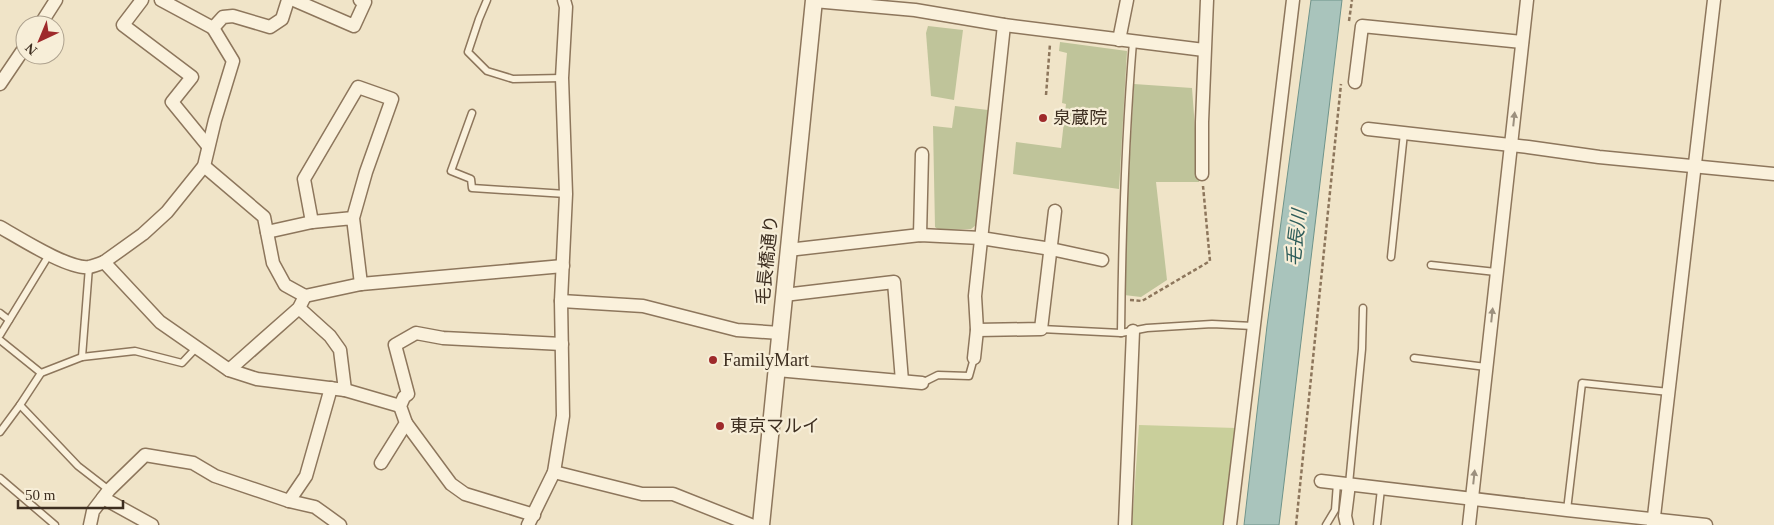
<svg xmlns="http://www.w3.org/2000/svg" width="1774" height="525" viewBox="0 0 1774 525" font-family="'Times New Roman','Noto Sans JP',serif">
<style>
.green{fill:#c9cf9b}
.cemetery{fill:#bfc49a}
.water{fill:#a9c4bc;stroke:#6f938a}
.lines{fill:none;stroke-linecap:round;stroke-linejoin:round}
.service-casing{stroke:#8d765c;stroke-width:9}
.minor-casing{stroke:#8d765c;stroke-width:15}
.tertiary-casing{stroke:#8d765c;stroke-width:19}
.path{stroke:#8d765c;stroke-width:2.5;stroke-dasharray:4 2.5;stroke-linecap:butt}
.service{stroke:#faf1dc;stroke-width:6}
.minor{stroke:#faf1dc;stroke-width:12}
.tertiary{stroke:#faf1dc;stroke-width:16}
.oneway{fill:#9c907e}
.poi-dot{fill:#9e2a2b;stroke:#f7eed8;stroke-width:2}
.labels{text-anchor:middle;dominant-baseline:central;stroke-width:4.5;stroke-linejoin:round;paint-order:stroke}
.poi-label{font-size:18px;fill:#3d2e20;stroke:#f7eed8;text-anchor:start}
.street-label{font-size:18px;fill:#3d2e20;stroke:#f7eed8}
.water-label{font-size:19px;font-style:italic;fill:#2f5d5a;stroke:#f7eed8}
</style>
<rect width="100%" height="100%" fill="#f0e4c8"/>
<polygon class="green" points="1139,425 1236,428 1224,525 1132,525"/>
<g class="cemetery">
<polygon points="928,26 963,30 954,100 931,96 926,33"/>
<polygon points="1060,42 1127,51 1119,189 1013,174 1016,142 1061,148 1066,104 1062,103 1067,53 1059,51"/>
<polygon points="1134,84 1192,88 1199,182 1156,182 1167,280 1141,297 1124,295 1128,190"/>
<polygon points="955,106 988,110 976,225 971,229 939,230 935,227 933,126 952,128"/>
</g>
<polygon class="water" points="1311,0 1342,0 1279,525 1244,525 1267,326"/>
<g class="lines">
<defs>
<g id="service">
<polyline points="487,0 479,19 468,52 487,71 513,79 562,78"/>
<polyline points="472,113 451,171 471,179 472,188 566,194"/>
<polyline points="1391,257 1404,133"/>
<polyline points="1431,265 1496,272"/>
<polyline points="0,313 9,320"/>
<polyline points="1041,329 1121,333 1147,328 1212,324 1253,326"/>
<path d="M1121,333C1122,236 1125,139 1133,42"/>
<polyline points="0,335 49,255"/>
<polyline points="0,340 41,373"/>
<polyline points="82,357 89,267"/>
<polyline points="1414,358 1486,367"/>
<polyline points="922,383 938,375 969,376 974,358"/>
<polyline points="0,432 20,405"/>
<polyline points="0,478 55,525"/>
<polyline points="1349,484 1362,349 1363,308"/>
<polyline points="109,490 78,466 20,405 41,373 82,357 135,351 182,363 197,347"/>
<polyline points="1567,510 1582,383 1669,392"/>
<polyline points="1326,525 1335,510 1337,483"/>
<polyline points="1377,525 1381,489"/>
</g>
<g id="minor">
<polyline points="142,0 123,25 192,77 172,102 208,146"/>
<polyline points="161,0 213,28 223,17 233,16 270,27 282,19 288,0"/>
<polyline points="294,0 354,26 365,2 360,0"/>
<polyline points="814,1 915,10 1004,25 1204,50"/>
<polyline points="40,25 56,0"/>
<polyline points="213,28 233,61 215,120 204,166 167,212 143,234 104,262 160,322 229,370 257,379 345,390 400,406"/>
<polyline points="1119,40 1127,0"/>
<polyline points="1355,82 1362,26 1522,42"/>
<polyline points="0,84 25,47"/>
<polyline points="1368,129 1528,147 1599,157 1774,174"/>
<polyline points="204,166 264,217 273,263 285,285 305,296 361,284 563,266"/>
<polyline points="1202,174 1202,122 1207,0"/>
<polyline points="353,218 312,222 304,179 358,87 392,99 366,172 353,218 361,284"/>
<path d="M0,227C18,237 69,270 89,267C94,266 99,264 104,262"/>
<polyline points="267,232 312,222"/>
<polyline points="920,235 922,154"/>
<polyline points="788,250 920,235 981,238 1051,249 1102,260"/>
<polyline points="784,295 894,282 902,381"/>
<polyline points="561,301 643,306 737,330 780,333"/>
<polyline points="299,308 330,336 340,350 345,390"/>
<polyline points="977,330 1041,329 1055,211"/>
<polyline points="974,358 977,330 975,296 1004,25"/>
<polyline points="229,370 299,308 305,296"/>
<polyline points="777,370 922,383"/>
<polyline points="406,423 451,484 465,494 534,515"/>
<polyline points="381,463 406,423 400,406 404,397 408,394 395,345 416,333 443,338 562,344"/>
<polyline points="554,472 642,494 673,494 751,525"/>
<polyline points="1321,481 1567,510 1706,525"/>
<polyline points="103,498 152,525"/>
<polyline points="289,501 306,476 331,388"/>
<polyline points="90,525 93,511 109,490 145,455 193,463 215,476 289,501 315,507 340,525"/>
<polyline points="528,525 554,472 563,416 561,301 566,194 562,78 566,7 564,0"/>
<polyline points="1125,525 1133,331"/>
<polyline points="1230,525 1293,0"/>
<polyline points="1347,525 1345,516 1349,484"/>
<polyline points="1469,525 1527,0"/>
<polyline points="1653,525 1714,0"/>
</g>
<polyline id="tertiary" points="761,525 814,0"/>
</defs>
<use href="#service" class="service-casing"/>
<use href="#minor" class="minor-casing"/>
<use href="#tertiary" class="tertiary-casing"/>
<g class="path">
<polyline points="1349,21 1352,0"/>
<polyline points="1046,95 1050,44"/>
<polyline points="1130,300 1142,301 1210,261 1203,186"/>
<polyline points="1296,525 1341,84"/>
</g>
<use href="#service" class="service"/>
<use href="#minor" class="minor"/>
<use href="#tertiary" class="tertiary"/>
</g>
<defs><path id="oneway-solid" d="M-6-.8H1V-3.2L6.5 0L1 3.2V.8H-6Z" transform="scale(1.25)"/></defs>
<g class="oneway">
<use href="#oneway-solid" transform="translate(1514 119) rotate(-84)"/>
<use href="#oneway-solid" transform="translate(1492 315) rotate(-84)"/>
<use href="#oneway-solid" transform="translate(1474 477) rotate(-84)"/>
</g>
<g class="poi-dot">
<circle cx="1043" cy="118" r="5"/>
<circle cx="713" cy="360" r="5"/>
<circle cx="720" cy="426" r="5"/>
</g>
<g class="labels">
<g class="poi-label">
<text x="1053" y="118">泉蔵院</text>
<text x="723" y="360">FamilyMart</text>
<text x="730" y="426">東京マルイ</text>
</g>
<g class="street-label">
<text transform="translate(767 260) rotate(-84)">毛長橋通り</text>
</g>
<g class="water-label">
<text transform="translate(1296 238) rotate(-83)">毛長川</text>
</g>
</g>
<g transform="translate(40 40) rotate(224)"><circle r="24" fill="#f7eed8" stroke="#ada18e"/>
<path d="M0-4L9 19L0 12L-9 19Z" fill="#9e2a2b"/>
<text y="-8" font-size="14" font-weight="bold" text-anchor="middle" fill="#3d2e20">N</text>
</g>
<path d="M18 500v8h105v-8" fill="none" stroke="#3d2e20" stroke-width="2.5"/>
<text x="25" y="500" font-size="15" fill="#3d2e20" stroke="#f7eed8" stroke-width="4" paint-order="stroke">50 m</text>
</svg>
